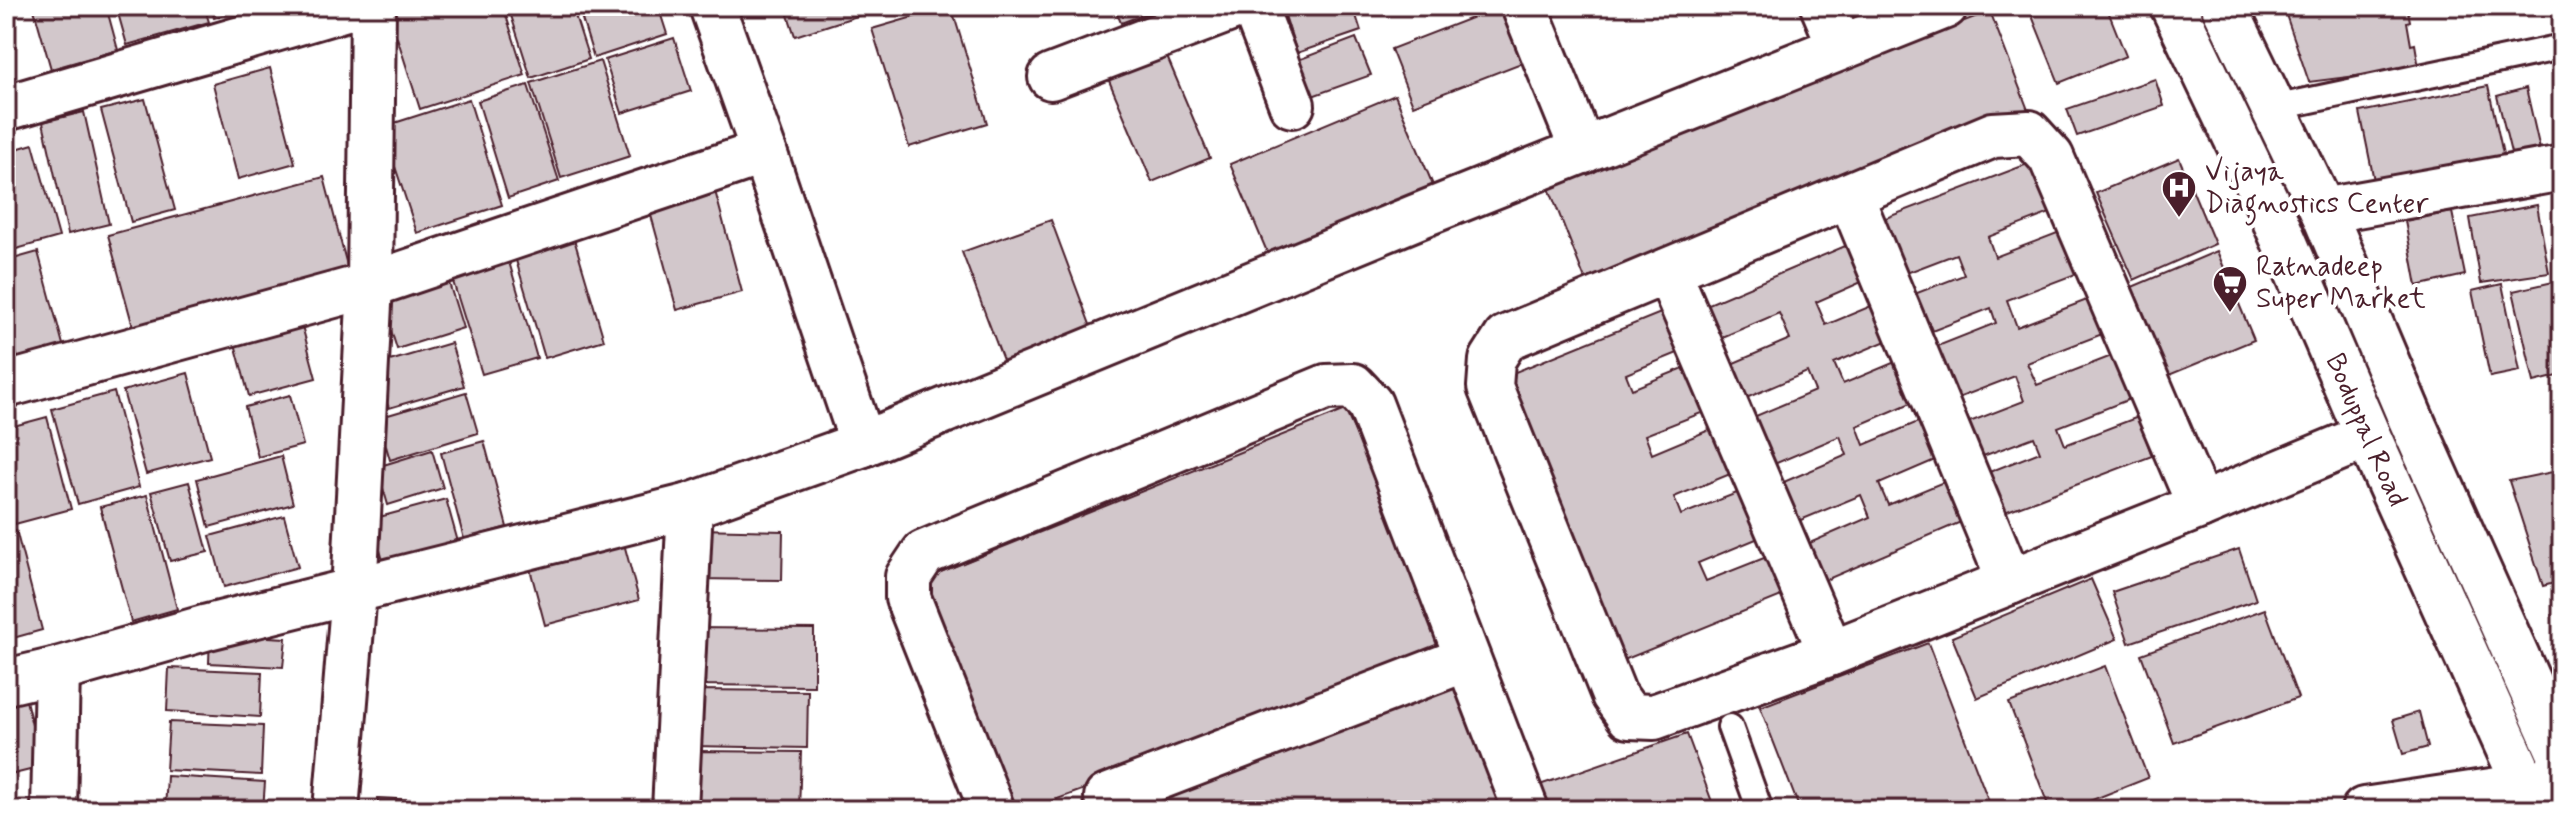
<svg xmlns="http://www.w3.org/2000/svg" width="2568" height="816" viewBox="0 0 2568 816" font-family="Mynerve,sans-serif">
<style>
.building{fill:#d2c7cb;stroke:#4a1f2b;stroke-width:2}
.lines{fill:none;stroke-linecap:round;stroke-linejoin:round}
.lane-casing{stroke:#4a1f2b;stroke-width:30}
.street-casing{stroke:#4a1f2b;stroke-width:50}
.secondary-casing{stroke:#4a1f2b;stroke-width:50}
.lane{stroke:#fff;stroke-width:24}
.street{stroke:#fff;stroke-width:44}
.secondary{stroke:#fff;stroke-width:44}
.labels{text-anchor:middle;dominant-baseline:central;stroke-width:8;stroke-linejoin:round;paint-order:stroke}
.poi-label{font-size:28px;fill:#4a1f2b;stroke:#fff;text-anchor:start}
.street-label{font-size:28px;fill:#4a1f2b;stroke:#fff}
</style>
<rect width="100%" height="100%" fill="#fff"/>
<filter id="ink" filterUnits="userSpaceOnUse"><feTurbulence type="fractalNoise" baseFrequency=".0125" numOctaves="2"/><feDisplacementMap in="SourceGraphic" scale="16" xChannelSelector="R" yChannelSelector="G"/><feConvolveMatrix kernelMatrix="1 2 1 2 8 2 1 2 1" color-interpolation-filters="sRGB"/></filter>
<g filter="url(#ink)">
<g class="building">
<polygon points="33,6 106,6 118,50 51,69"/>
<polygon points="116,6 204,6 209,22 127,45"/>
<polygon points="211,6 254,6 214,18"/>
<polygon points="387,6 503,6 525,75 420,109"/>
<polygon points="508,6 572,6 589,59 531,78"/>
<polygon points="578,6 658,6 667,34 594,58"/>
<polygon points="785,6 888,6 795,36"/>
<polygon points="951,6 987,123 909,147 872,29"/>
<polygon points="1114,6 1166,6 1121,23"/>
<polygon points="1282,6 1353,6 1361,31 1297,53"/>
<polygon points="1502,6 1524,62 1413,105 1391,49"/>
<polygon points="2028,6 2106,6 2126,56 2059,83"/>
<polygon points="2283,6 2407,6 2410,21 2407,22 2411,45 2415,44 2419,68 2309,82"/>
<polygon points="1990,11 2028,110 1586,282 1547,183"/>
<polygon points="674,38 691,91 622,113 605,60"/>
<polygon points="1356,38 1371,75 1304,99 1290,63"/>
<polygon points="6,47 15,83 6,85"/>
<polygon points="1165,52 1210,158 1152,182 1107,76"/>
<polygon points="600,61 630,156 561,178 531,83"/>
<polygon points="270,68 295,163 238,179 213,84"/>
<polygon points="2155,79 2164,106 2077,136 2067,109"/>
<polygon points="528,85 559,181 508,198 478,101"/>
<polygon points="2488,86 2505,163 2376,190 2360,112"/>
<polygon points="2526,88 2541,154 2513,161 2497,96"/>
<polygon points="1395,95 1435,190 1270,259 1230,164"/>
<polygon points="145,99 175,210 131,222 101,110"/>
<polygon points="469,99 502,205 417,233 382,127"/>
<polygon points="84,112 109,224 68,234 43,122"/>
<polygon points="33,144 59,237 6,252 6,152"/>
<polygon points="2179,158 2215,244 2134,280 2096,193"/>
<polygon points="2038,160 2058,210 1988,237 1995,257 2065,230 2081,272 2007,300 2017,327 2092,298 2105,333 2027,363 2037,385 2114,355 2130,399 2058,427 2065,445 2138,417 2152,456 1989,518 1974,478 2040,452 2034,437 1967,462 1954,428 2024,401 2015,376 1945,403 1925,351 1996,323 1991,308 1919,336 1904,298 1964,275 1956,254 1896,277 1875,222"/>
<polygon points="324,177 350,277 135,334 108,235"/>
<polygon points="715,191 742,292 677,310 649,208"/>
<polygon points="2537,205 2549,273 2481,283 2470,218"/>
<polygon points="2452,212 2465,275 2417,286 2405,221"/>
<polygon points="1051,220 1092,330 1004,363 962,252"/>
<polygon points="574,239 604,340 545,358 515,257"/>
<polygon points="1857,241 1873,277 1816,302 1826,325 1883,301 1898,336 1834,363 1843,384 1907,357 1925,397 1857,426 1864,445 1932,416 1949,454 1879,484 1888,505 1958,476 1975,516 1821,582 1805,545 1870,517 1861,495 1796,522 1779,484 1847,455 1840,436 1772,465 1751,418 1815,391 1807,372 1744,399 1729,365 1790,339 1779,313 1718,339 1704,306"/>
<polygon points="2217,251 2254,340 2169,375 2132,287"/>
<polygon points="38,252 65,352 19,364 6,314 6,261"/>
<polygon points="507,255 537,358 482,374 450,272"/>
<polygon points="445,270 463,328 397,349 379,292"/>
<polygon points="2562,280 2562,375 2534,382 2513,291"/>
<polygon points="2502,284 2520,371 2490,377 2472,291"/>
<polygon points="1673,308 1690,348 1626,374 1632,389 1696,363 1714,408 1645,435 1652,454 1721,425 1740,470 1674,497 1681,515 1747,489 1766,535 1698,563 1706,581 1774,554 1789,593 1619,662 1503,377"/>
<polygon points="301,322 316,378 249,396 234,340"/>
<polygon points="451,343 464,386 389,408 376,365"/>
<polygon points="188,373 210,457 146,474 123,391"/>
<polygon points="114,392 139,487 78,504 52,409"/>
<polygon points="466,392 478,433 390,460 378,418"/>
<polygon points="290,395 303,445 258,457 245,407"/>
<polygon points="1345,410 1457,651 1028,810 1007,810 913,583"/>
<polygon points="47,417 71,509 15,524 6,490 6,428"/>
<polygon points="484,441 507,527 464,539 441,453"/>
<polygon points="432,450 443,488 388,505 377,467"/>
<polygon points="281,456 293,504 209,527 197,479"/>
<polygon points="2562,470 2562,581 2543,586 2509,481"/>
<polygon points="189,482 208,552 170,561 151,492"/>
<polygon points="147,495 177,609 131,622 100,507"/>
<polygon points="446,499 458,542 383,561 372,519"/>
<polygon points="284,516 298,567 224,587 210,536"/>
<polygon points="698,529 783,531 782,580 697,579"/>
<polygon points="16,530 42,630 6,640 6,532"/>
<polygon points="623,540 639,600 545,625 529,565"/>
<polygon points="2239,549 2256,600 2129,643 2112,592"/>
<polygon points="2091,579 2117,639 1977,698 1952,637"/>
<polygon points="2265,609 2298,698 2174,743 2141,654"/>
<polygon points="694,628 814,629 814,686 693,685"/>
<polygon points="210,634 286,638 283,667 209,663"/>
<polygon points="1928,643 1992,810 1800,810 1760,707"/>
<polygon points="2105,666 2148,778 2067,810 2050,810 2009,703"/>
<polygon points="169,668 262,672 260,717 167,711"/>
<polygon points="1456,685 1507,810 1127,810"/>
<polygon points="23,688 42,767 6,776 6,692"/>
<polygon points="695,690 808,691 807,748 693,746"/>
<polygon points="2419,712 2428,747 2403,754 2393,720"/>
<polygon points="169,722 263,726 261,775 166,770"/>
<polygon points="1687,734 1715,810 1533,810 1525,790"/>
<polygon points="696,751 801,752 799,810 695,810"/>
<polygon points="167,776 265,782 263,810 165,810"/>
<polygon points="378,798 509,805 509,810 378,810"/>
</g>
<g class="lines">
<defs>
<g id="lane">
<polyline points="2273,108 2562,47"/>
<polyline points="1730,727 1760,810"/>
</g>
<g id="street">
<polyline points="712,6 764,152 863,444"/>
<polyline points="1254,6 1292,105"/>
<polyline points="1524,6 1583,151"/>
<polyline points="1823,6 1840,46"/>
<polyline points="1051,77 1238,6"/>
<polyline points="6,108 353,6"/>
<polygon points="2029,133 2051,157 2200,506 1831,653 1654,717 1629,716 1614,695 1490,387 1492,360 1506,338 1993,135"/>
<polyline points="1850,195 2010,582"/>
<polyline points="2323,211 2562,168"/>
<polyline points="1668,271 1831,653"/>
<polyline points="6,385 370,285 764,152"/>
<polyline points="2200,506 2368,436"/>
<polyline points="6,682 57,670 208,627 690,506 863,444 1416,217 1945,6"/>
<polyline points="1107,797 1466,659"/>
<polyline points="54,810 57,670"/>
<polyline points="336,810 354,592 370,285 373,6"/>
<polyline points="675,810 690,506"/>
<polyline points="992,810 908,598 908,577 924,553 1326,387 1353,386 1370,404 1526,810"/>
<polyline points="2364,810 2525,786 2562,775"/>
</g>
<g id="secondary">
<path id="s1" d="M2173,6L2271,211L2368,436L2536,810"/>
<polyline points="2224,6 2323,211 2410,417 2562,758"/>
</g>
</defs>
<use href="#lane" class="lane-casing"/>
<use href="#street" class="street-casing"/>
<use href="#secondary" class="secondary-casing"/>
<use href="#lane" class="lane"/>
<use href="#street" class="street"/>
<use href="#secondary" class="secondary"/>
</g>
</g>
<defs>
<symbol id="hospital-pin" viewBox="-11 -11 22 30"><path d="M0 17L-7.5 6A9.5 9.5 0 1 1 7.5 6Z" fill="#4a1f2b" stroke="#fff"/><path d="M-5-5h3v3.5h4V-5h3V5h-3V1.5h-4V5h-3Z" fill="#fff"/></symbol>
<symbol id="supermarket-pin" viewBox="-11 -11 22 30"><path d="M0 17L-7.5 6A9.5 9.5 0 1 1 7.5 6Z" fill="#4a1f2b" stroke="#fff"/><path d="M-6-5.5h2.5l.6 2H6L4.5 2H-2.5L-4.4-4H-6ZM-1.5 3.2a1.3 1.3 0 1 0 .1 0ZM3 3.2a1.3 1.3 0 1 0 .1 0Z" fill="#fff"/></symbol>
</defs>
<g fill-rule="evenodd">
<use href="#hospital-pin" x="2159" y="168" width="40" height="54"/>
<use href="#supermarket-pin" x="2210" y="263" width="40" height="54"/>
</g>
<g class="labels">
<g class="poi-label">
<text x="2205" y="172">Vijaya<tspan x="2205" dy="32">Diagnostics Center</tspan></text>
<text x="2256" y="267">Ratnadeep<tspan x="2256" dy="32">Super Market</tspan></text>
</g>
<g class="street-label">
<text stroke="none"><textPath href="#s1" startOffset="466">Boduppal Road</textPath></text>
</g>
</g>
<rect width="2568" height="816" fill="none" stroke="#fff" stroke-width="32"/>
<rect x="16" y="16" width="2536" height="784" fill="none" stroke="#4a1f2b" stroke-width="3" filter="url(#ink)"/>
</svg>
